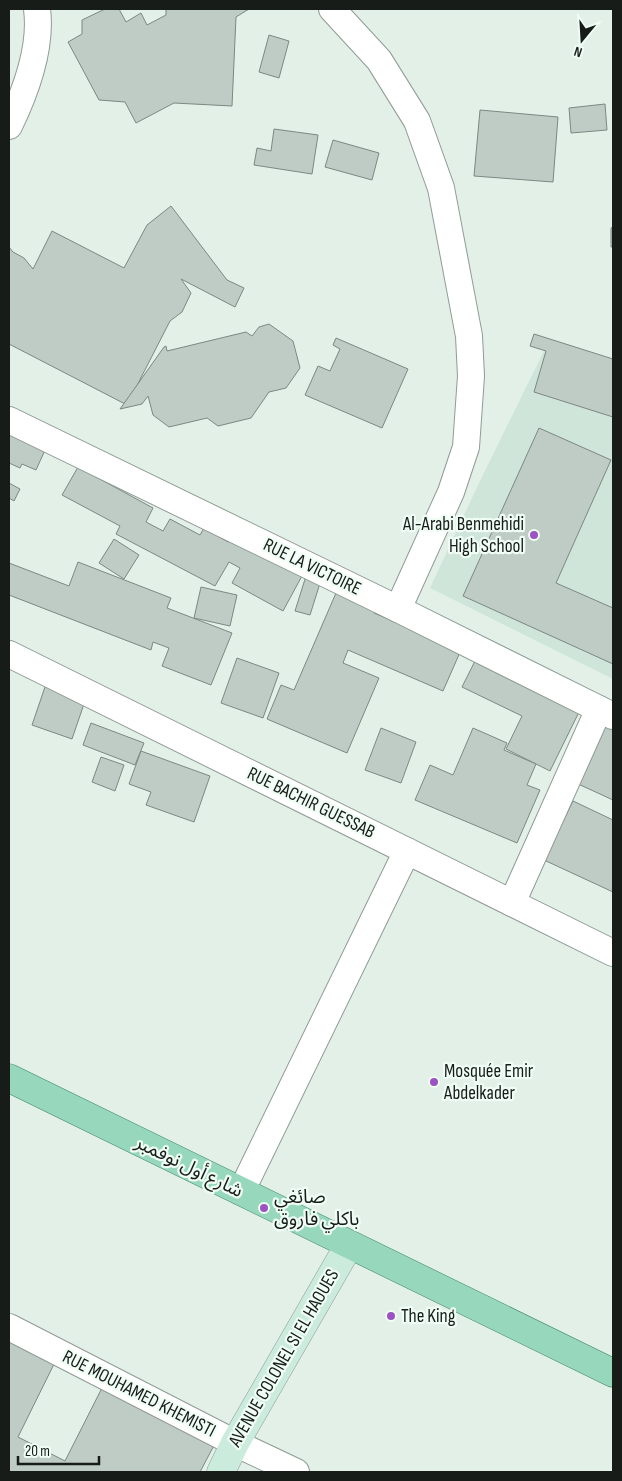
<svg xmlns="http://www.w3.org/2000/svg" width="622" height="1481" viewBox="0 0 622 1481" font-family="'Sofia Sans Condensed','Noto Sans Arabic',sans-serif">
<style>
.built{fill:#cfe5d9}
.building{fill:#beccc5;stroke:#7c8882}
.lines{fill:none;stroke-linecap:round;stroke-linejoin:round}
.street-casing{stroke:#8f9c95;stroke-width:28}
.secondary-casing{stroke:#8f9c95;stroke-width:29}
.primary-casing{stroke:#3d8566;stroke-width:29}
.street{stroke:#fff;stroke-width:26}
.secondary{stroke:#cbebdd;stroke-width:28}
.primary{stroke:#97d7bc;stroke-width:28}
.poi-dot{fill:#9d52c4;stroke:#effdf5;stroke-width:2}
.labels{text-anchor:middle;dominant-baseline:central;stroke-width:4.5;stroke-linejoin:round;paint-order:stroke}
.poi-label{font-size:19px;fill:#171c19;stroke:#effdf5;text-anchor:start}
.street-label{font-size:19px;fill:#171c19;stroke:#effdf5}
</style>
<rect width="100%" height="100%" fill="#e2f0e8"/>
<polygon class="built" points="544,351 613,361 613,679 430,588 479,483"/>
<g class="building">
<polygon points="105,9 119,9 126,22 141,13 147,25 166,15 166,9 249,9 236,17 232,106 174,103 136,123 125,102 99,100 68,42 82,34 82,20"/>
<polygon points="269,35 289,41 279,78 259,72"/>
<polygon points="605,104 607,130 571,133 569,108"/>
<polygon points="480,110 558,117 553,182 474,176"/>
<polygon points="274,129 318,135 312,174 254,165 257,148 271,151"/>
<polygon points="333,140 379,153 372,180 325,167"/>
<polygon points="171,206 227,280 244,288 235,307 181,279 191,293 182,312 170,321 127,405 9,344 9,247 13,252 24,258 33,269 52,231 124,268 147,225"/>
<polygon points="613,227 613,247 611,247 611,228"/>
<polygon points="269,324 293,341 300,368 286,388 269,392 251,418 218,426 207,418 169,427 153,415 148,396 142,404 120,409 164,347 166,346 167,351 246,332 252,336 259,327"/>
<polygon points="534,334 613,359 613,417 534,392 546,351 530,346"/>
<polygon points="336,338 408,369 382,428 305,395 318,366 330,371 340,349 333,345"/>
<polygon points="9,421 50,439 36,470 22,464 20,468 9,463"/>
<polygon points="539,428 611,460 556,583 613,608 613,664 463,596"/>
<polygon points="78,467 153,508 146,522 163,531 170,519 200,535 204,528 228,542 232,535 303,574 283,611 232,583 240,568 229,562 215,586 116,534 120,526 62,495"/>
<polygon points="9,483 20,489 14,501 9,498"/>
<polygon points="114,539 139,555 124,579 99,563"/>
<polygon points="78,562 171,598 167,608 232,633 211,685 162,666 169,648 153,642 151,650 9,595 9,563 69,586"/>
<polygon points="306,576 321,580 310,615 295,611"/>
<polygon points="201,587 237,595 230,626 194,618"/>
<polygon points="336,593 375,610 374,613 461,650 443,691 348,650 343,663 379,678 347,753 267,719 281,685 294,690"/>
<polygon points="237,658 279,673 263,718 221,703"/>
<polygon points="476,659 580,710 550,771 506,749 522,716 462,687"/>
<polygon points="46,684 86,698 72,739 32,725"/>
<polygon points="91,723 144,743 135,765 83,745"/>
<polygon points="603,725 612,729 613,726 613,800 576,783"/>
<polygon points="381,728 416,742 401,783 365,770"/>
<polygon points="473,728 507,743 504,750 536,764 527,785 540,790 517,843 415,800 430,765 453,775"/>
<polygon points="141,751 210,776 194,822 146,805 151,792 129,784"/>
<polygon points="101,757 124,765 115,791 92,782"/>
<polygon points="573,801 613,820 613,892 544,860"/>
<polygon points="9,1331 58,1356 18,1437 65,1461 107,1378 220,1434 200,1472 9,1472"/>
</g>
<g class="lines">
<defs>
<g id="street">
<polyline points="332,9 379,60 417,121 441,188 469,336 471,376 466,447 451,492 398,609"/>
<path d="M9,126C25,93 42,47 37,9"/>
<polyline points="9,420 398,609 613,716"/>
<polyline points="9,654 613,953"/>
<polyline points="512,903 599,709"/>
<polyline points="241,1192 407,851"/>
<polyline points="9,1327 235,1443 296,1472"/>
</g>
<polyline id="secondary" points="221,1472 235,1443 349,1245"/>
<polyline id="primary" points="9,1078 613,1373"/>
</defs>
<use href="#street" class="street-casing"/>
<use href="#secondary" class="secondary-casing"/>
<use href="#primary" class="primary-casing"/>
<use href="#street" class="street"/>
<use href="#secondary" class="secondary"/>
<use href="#primary" class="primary"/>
</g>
<g class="poi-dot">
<circle cx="534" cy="535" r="5"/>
<circle cx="434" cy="1082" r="5"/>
<circle cx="264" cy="1208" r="5"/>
<circle cx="391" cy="1316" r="5"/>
</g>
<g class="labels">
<g class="poi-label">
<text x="524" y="524" text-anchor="end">Al-Arabi Benmehidi<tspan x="524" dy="22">High School</tspan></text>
<text x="444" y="1071">Mosquée Emir<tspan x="444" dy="22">Abdelkader</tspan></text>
<text x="274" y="1197">صائغي<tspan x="274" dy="22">باكلي فاروق</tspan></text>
<text x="401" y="1316">The King</text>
</g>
<g class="street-label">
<text transform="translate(312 567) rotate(26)">RUE LA VICTOIRE</text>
<text transform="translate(311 803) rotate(26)">RUE BACHIR GUESSAB</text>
<text transform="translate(189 1167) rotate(26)">شارع أول نوفمبر</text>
<text transform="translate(284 1358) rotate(-60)">AVENUE COLONEL SI EL HAOUES</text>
<text transform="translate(139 1394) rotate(27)">RUE MOUHAMED KHEMISTI</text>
</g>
</g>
<rect width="622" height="1481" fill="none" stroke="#171c19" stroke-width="20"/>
<g transform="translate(582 40) rotate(198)" stroke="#effdf5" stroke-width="4" paint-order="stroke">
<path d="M0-4L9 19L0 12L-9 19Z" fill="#171c19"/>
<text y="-8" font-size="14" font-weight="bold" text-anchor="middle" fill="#171c19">N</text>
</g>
<path d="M18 1456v8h81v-8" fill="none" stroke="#171c19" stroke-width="2.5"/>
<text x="25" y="1456" font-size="15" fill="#171c19" stroke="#effdf5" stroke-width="4" paint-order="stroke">20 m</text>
</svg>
